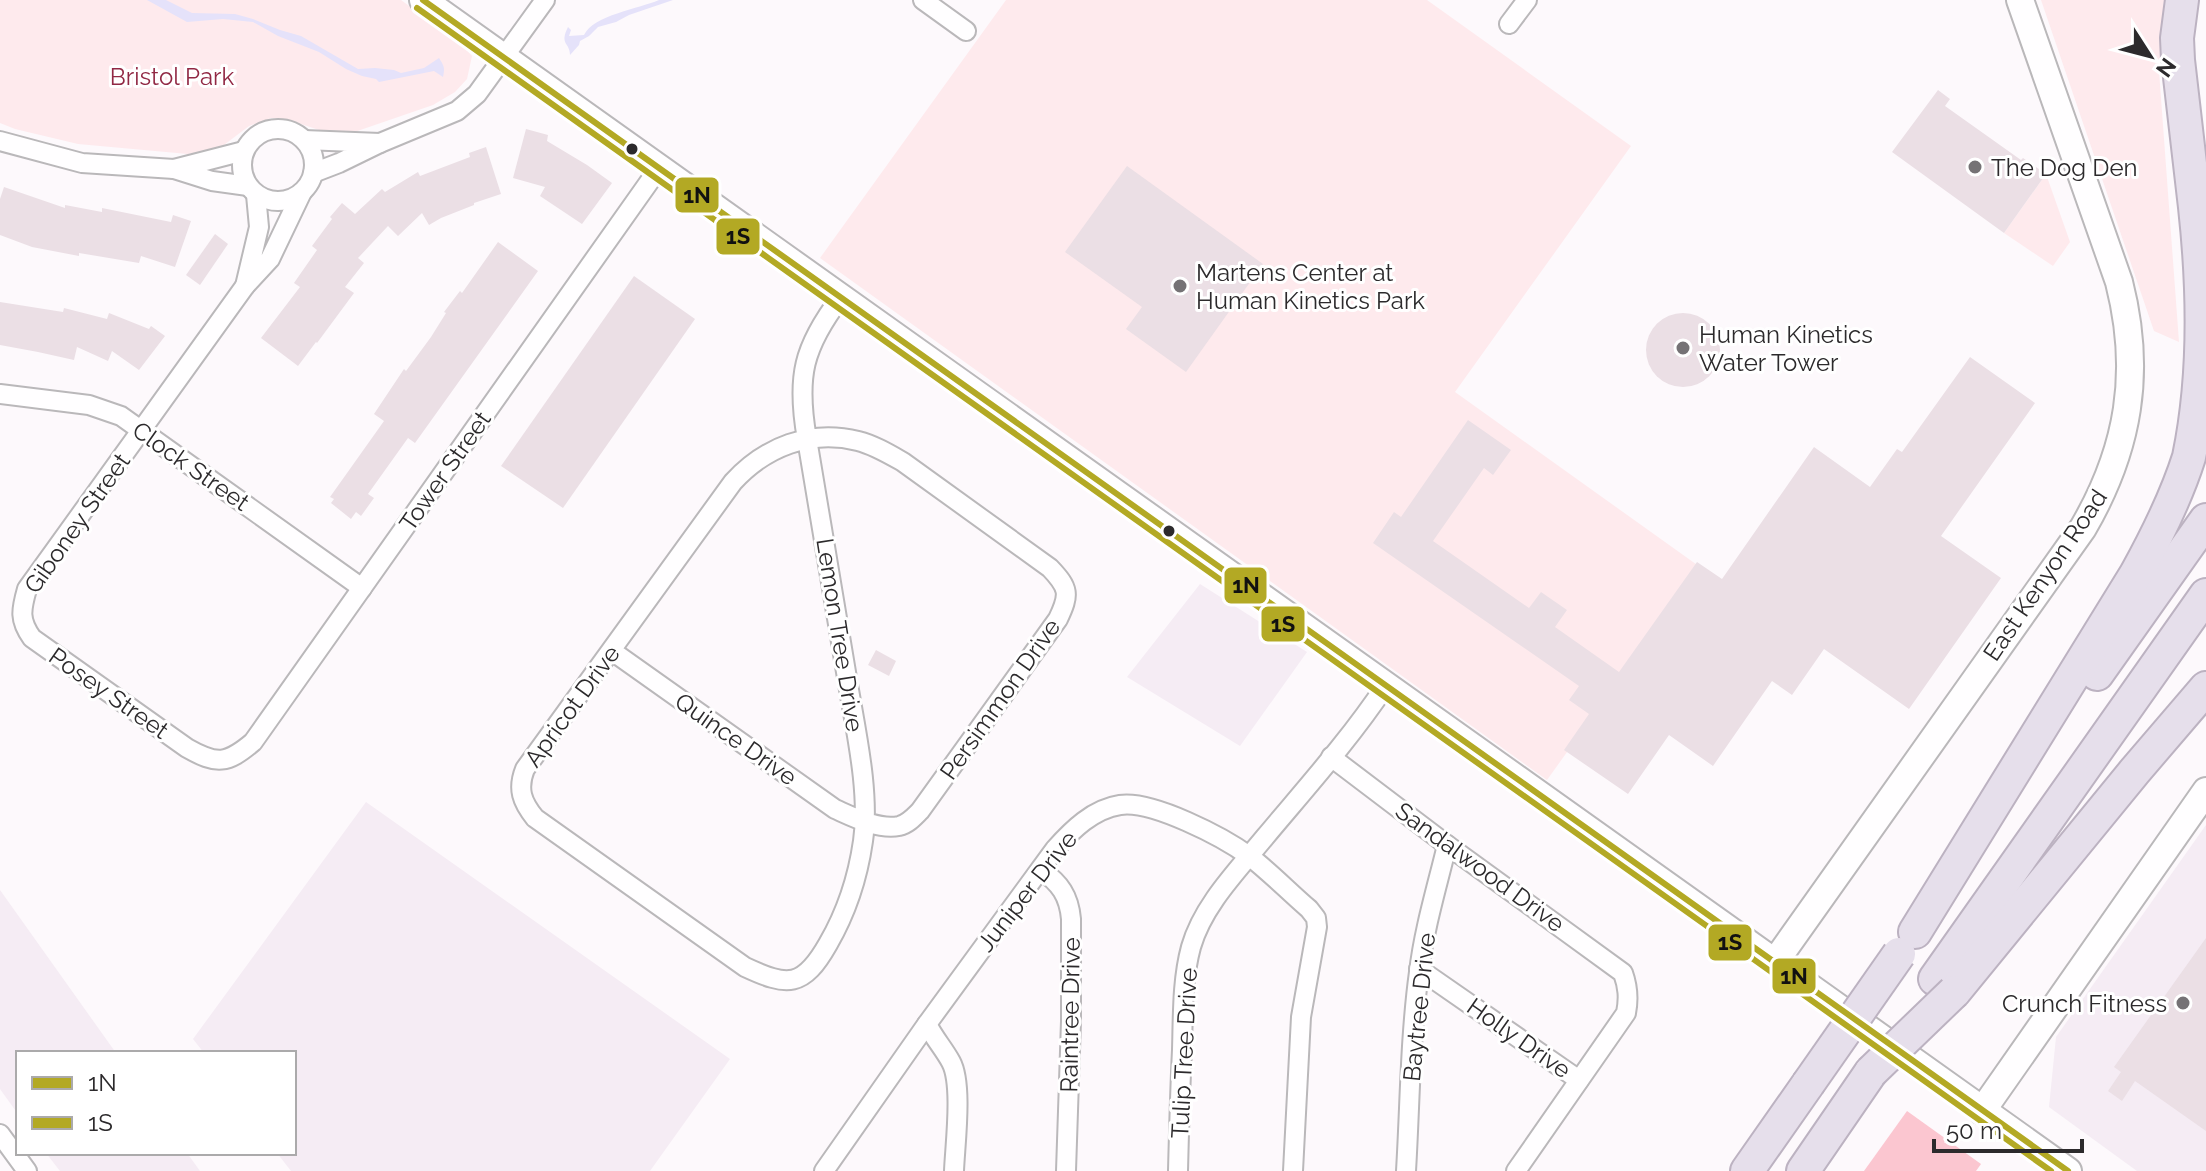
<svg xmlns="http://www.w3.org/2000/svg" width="2206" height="1171" viewBox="0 0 2206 1171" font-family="Raleway,sans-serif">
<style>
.built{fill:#f5ecf4}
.green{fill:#feeaed}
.forest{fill:#fbc6d0}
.water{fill:#e5e2fa}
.building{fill:#ebdfe5}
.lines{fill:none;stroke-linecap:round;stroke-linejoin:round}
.street-casing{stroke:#bab8ba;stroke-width:22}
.secondary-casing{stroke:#bab8ba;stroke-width:30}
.highway-casing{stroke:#bcb2c1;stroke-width:36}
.street{stroke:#fffeff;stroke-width:18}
.secondary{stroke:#fffeff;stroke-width:26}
.highway{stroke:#e6dfeb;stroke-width:32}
.highway-bridge-casing{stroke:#bcb2c1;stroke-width:36;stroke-linecap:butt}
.highway-bridge{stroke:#e6dfeb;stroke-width:32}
.bus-1-casing{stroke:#fff;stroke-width:12}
.bus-2-casing{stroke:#fff;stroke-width:12}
.bus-1{stroke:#b3a924;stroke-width:6}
.bus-2{stroke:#b3a924;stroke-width:6}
.bus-dot{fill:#2c2a2c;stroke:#fff;stroke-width:3}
.poi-dot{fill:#757275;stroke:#fff;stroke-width:3}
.labels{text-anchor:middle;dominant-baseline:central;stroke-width:6;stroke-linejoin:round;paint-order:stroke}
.park-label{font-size:24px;fill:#912844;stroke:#fff}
.poi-label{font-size:24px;fill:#2c2a2c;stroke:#fff;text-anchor:start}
.street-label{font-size:24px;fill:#2c2a2c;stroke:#fff}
.line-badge{stroke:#fff;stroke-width:3}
.pale-badge-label{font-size:22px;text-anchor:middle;font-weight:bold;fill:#111}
</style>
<rect width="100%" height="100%" fill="#fdf9fc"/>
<g class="built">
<polygon points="1200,584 1307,652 1240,746 1127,677"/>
<polygon points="366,802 730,1059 650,1171 291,1171 277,1153 294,1153 294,1053 204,1053 193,1039"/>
<polygon points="2206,825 2206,1171 2137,1171 2049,1107 2056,1037"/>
<polygon points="0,890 116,1053 18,1053 18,1114 0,1089"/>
<polygon points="46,1153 187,1153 200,1171 60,1171"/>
</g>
<g class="green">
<polygon points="0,0 401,0 460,43 472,56 467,79 455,92 433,105 340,137 289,120 271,118 249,126 220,148 188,154 78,144 15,129 0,123"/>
<polygon points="1006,0 1427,0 1631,146 1455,392 1700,567 1547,780 820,258"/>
<polygon points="2041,0 2164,0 2159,71 2179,342 2154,331"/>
<polygon points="2046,174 2070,242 2053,266 2004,233"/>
</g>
<polygon class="forest" points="1907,1111 1981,1164 1976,1171 1864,1171"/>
<g class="water">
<path d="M147,0H166L192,13L235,14L253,19L280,30L301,36L358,69L375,68L394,70L401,73L424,68L439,58C444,66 445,67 443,77L434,71L379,82L376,79L362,76L346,69L319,52L278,36L253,22L223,19L187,22Z"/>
<path d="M659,0H673L629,15L616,22L598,27L589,36L580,41L579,45L570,55C570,42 559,45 568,27L571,30L569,36L584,35C594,15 638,9 659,0Z"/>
</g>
<g class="building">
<polygon points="1938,90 1950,99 1945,106 2021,160 2023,158 2046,174 2004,233 1892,152"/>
<polygon points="526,129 548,135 547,141 587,165 612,183 582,224 540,196 545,187 513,178"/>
<polygon points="486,147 501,194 474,203 474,205 441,218 429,225 422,213 398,236 388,226 358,258 364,263 345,287 354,293 317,343 316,342 298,366 261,338 300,287 294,283 317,250 312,246 332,219 330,217 342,203 355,214 382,189 385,192 418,172 420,176 470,157 469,153"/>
<polygon points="1127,166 1263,264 1186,372 1126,329 1142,307 1065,252"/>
<polygon points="4,187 65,208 65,205 102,212 102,208 171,222 173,215 191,221 175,267 141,256 139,263 79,253 79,256 32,247 0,235 0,199"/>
<polygon points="215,234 228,244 200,285 186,275"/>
<polygon points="498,242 538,271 415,443 408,438 368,494 374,498 361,516 356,512 351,519 331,503 334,499 330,497 384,421 374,414 404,369 406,371 431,337 446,313 444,312 460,291 462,293"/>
<polygon points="634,276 695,319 563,508 501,466"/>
<polygon points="0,302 63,312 64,308 107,319 109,313 149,329 151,326 165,336 139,370 112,351 108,361 77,347 74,360 38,352 0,345"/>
<circle cx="1683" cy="350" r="37"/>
<polygon points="1970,357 2035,403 1941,536 2001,578 1909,709 1824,649 1792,695 1772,681 1713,766 1669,735 1628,794 1564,750 1589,714 1569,700 1579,686 1373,543 1394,512 1401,517 1468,420 1511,450 1493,475 1484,468 1433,541 1529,608 1541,592 1567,610 1555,627 1619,672 1697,562 1722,579 1814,447 1870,487 1897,449 1902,452"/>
<polygon points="876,650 896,661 889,676 868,665"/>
<polygon points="2206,938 2206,1131 2135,1081 2122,1101 2108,1091 2121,1072 2114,1067"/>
</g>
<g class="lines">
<defs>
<g id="street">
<polyline points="923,0 966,31"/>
<polyline points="1509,24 1527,0"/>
<circle cx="278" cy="165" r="36"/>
<polyline points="304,140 380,143 339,163 313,173"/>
<polyline points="0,141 82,163 174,169"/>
<polyline points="380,143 457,111 477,94 545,0"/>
<polyline points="244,151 174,169 212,181 248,186"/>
<polyline points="256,195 259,227 245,286 270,259 302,192"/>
<path d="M245,286L27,589C21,610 19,620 32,638L187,748C217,765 227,764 253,742L659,168"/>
<polyline points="0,394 89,405 121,416 362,588"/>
<path d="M612,651L835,809C853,817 878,830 899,826C908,824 914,817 920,811L1058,619C1070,594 1069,588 1050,568L903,462C889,454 874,445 858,441C810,429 765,447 733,482L525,769C517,789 522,802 535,818L745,967C788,987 803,988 828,944C846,913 858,876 863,841C870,793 856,732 848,684C834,603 821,521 807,439C796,377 803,347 841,297"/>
<path d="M1331,757L1447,845L1623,973C1628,987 1629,998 1626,1013L1516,1171"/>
<path d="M1041,870C1060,883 1069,896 1071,919V1021L1066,1171"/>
<polyline points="1419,969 1579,1080"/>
<path d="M927,1024C934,1038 944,1049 951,1062C963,1084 955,1145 954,1171"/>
<polyline points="0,1134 27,1171"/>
<path d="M824,1171L927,1024L1055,849C1072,830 1093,809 1120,805C1152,800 1223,837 1249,856C1270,872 1289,892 1309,909L1316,918L1317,927L1301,1017L1293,1171"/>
<path d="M1178,1171C1179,1131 1180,1090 1182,1050C1183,1016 1182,980 1191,947C1203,905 1238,870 1265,837C1306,788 1350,739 1386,685"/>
<path d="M1406,1171C1410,1105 1410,1038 1419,972C1424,929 1437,887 1447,845"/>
</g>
<g id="secondary">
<polyline points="423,0 2068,1171"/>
<path d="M1775,962L2083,528C2129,449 2142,372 2119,282L2020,0"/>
<polyline points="1982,1111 2206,791"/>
</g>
<g id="highway">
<polyline points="2097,674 2206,520"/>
<path d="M1915,932L2136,574C2157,536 2176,498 2189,457C2206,375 2204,290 2195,207C2189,158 2184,109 2178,60L2177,38L2182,0"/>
<polyline points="1935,979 2206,595"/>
<polyline points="1954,992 2134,772 2206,688"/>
<polyline points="1747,1171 1808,1084"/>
<polyline points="1803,1171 1871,1072"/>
</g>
</defs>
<use href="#street" class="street-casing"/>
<use href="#secondary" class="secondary-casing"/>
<use href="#highway" class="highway-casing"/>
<use href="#street" class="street"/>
<use href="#secondary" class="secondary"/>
<use href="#highway" class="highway"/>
<defs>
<g id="highway-bridge">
<polyline points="1871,1072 1954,992"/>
<polyline points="1808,1084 1899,954"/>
</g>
</defs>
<use href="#highway-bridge" class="highway-bridge-casing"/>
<use href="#highway-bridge" class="highway-bridge"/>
<defs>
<polyline id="bus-1" points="423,0 2068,1171"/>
<polyline id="bus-2" points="417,8 2051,1171"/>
</defs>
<use href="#bus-1" class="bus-1-casing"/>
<use href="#bus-2" class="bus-2-casing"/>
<use href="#bus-1" class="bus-1"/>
<use href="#bus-2" class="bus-2"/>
</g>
<g class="bus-dot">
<circle cx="632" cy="149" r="7"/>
<circle cx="1169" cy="531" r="7"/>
</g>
<g class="poi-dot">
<circle cx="1975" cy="167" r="8"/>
<circle cx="1180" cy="286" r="8"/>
<circle cx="1683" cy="348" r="8"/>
<circle cx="2183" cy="1003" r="8"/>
</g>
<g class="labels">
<g class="park-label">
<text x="172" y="76">Bristol Park</text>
</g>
<g class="poi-label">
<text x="1991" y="167">The Dog Den</text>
<text x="1196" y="272">Martens Center at<tspan x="1196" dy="28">Human Kinetics Park</tspan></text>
<text x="1699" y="334">Human Kinetics<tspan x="1699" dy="28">Water Tower</tspan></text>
<text x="2167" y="1003" text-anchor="end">Crunch Fitness</text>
</g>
<g class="street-label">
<text transform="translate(191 466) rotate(35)">Clock Street</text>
<text transform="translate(445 471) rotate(-55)">Tower Street</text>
<text transform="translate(77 523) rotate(-55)">Giboney Street</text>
<text transform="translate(2045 575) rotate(-56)">East Kenyon Road</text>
<text transform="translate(840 635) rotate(81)">Lemon Tree Drive</text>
<text transform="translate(109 693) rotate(35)">Posey Street</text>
<text transform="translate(1000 699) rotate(-55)">Persimmon Drive</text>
<text transform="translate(572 706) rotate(-54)">Apricot Drive</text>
<text transform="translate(736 739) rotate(35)">Quince Drive</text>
<text transform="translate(1480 867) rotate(36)">Sandalwood Drive</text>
<text transform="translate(1027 891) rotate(-52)">Juniper Drive</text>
<text transform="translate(1419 1007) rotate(-84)">Baytree Drive</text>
<text transform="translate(1070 1015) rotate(-89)">Raintree Drive</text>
<text transform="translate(1519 1038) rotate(35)">Holly Drive</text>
<text transform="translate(1184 1053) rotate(-87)">Tulip Tree Drive</text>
</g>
</g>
<g class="line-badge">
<rect x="674" y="176" width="46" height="38" rx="8" fill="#b3a924"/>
<rect x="715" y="217" width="46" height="39" rx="8" fill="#b3a924"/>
<rect x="1223" y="566" width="45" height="39" rx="8" fill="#b3a924"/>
<rect x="1260" y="605" width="46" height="38" rx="8" fill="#b3a924"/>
<rect x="1707" y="923" width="46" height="39" rx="8" fill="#b3a924"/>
<rect x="1771" y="957" width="46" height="38" rx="8" fill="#b3a924"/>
</g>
<g class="pale-badge-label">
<text x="697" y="203">1N</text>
<text x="738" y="244">1S</text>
<text x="1246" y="593">1N</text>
<text x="1283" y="632">1S</text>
<text x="1730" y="950">1S</text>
<text x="1794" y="984">1N</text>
</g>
<rect x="16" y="1051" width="280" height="104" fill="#ffffff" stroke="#abaaab" stroke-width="2"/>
<rect x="32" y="1077" width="40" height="12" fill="#b3a924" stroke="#abaaab" stroke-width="2"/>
<text x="88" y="1091" font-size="24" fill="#2c2a2c">1N</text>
<rect x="32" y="1117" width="40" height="12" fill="#b3a924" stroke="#abaaab" stroke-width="2"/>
<text x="88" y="1131" font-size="24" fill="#2c2a2c">1S</text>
<g transform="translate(2150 56) rotate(126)" stroke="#ffffff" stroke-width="6" paint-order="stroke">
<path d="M0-6L14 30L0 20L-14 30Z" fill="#2c2a2c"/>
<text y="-12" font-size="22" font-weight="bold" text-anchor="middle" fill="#2c2a2c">N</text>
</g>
<path d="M1934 1139v12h148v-12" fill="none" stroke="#2c2a2c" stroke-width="4"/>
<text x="1946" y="1139" font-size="24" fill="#2c2a2c" stroke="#ffffff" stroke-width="6" paint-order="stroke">50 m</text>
</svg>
